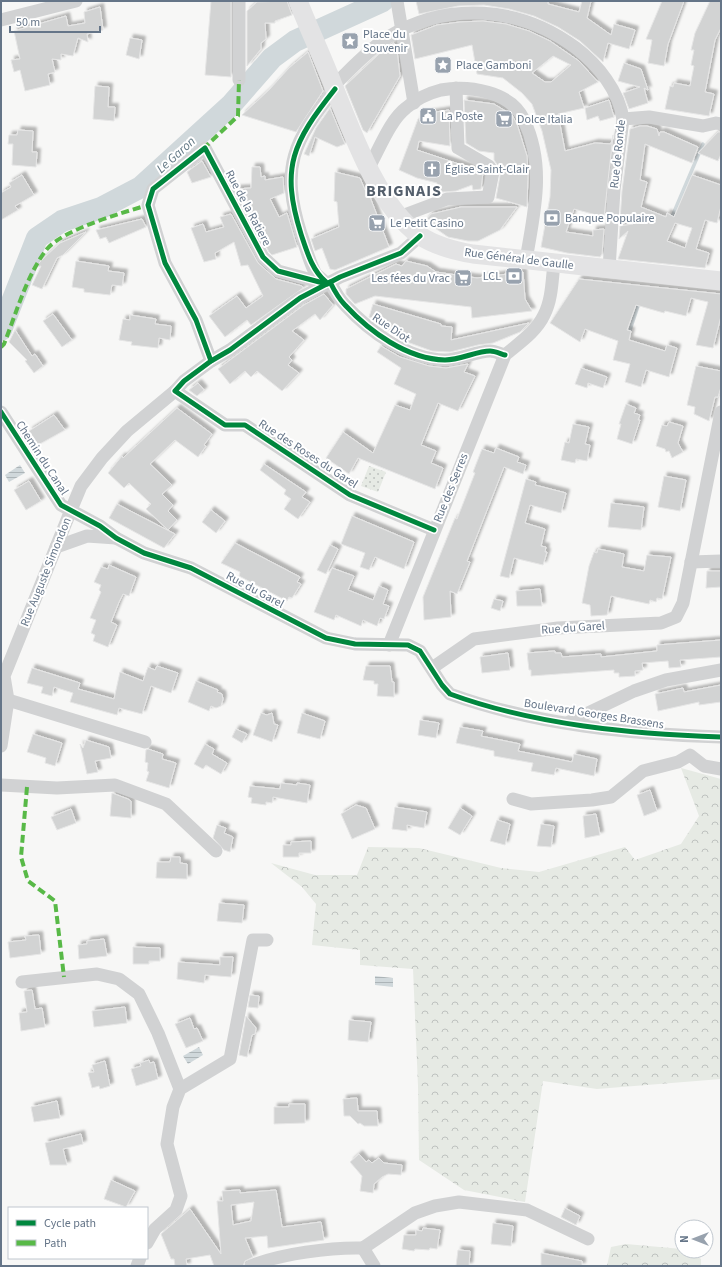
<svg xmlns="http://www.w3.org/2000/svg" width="722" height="1267" viewBox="0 0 722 1267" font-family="'Source Sans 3',sans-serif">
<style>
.grass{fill:url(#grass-dots)}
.forest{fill:url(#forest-crowns)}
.water{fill:url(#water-rules)}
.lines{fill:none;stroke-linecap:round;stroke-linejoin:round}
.stream{stroke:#d0d8db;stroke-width:3.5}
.river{stroke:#d0d8db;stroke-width:22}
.building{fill:#d2d3d3;stroke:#e6e6e6;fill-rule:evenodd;filter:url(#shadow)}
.street{stroke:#d1d2d3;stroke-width:13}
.secondary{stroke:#e3e3e4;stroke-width:19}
.quiet{stroke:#58b947;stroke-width:4;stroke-dasharray:8 4;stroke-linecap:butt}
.cycleway-casing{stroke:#fff;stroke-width:8}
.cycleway{stroke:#00873e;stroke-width:5}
.labels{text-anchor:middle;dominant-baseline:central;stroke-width:4;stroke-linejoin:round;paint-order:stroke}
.poi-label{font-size:12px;fill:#657588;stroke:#fff;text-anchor:start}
.street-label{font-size:12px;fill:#657588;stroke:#fff}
.water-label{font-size:13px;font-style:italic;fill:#617783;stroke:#fff}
.district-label{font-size:16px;font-weight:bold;letter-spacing:1px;fill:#545f6c;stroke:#fff}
</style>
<defs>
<pattern id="grass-dots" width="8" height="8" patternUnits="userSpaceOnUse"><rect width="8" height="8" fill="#e6eae4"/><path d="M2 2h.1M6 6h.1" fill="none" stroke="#bec2bf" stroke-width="1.8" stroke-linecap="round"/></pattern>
<pattern id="forest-crowns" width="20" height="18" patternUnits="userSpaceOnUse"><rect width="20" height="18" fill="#e6eae4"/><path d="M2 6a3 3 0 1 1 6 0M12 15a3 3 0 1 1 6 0" fill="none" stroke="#bec2bf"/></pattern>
<pattern id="water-rules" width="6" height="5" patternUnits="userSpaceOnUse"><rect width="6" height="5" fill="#d0d8db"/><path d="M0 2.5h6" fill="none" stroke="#acb4b7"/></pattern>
<filter id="shadow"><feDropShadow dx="3.5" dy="-3.5" stdDeviation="1" flood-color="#0004"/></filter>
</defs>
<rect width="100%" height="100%" fill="#f7f7f6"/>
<polygon class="grass" points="369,466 386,472 378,492 361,486"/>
<g class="forest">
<polygon points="681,768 721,779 721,1079 597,1089 543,1081 525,1202 464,1190 419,1160 418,1086 413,969 360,965 360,950 312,945 316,904 302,887 271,863 315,875 357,875 368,847 419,848 501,868 539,872 625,847 635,860 681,844 699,816"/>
<polygon points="626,1244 682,1249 682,1251 690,1251 701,1259 701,1266 607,1266 611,1247"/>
</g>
<g class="water">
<polygon points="20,465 25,473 9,482 5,475"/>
<polygon points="375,976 393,978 393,987 375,985"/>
<polygon points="199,1047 203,1055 188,1064 183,1056"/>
</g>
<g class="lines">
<g class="stream">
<polyline points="671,219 703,144"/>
<polyline points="630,330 639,303"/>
</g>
<polyline class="river" points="1,330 37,238 62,221 101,208 141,187 231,105 272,58 295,41 383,1"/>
</g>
<g class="building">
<polygon points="211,1 231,1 231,77 205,75"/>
<polygon points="287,1 292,15 275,21 275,23 265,23 266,39 261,43 261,49 247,66 247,11 257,2"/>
<polygon points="416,1 548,1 548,4 579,12 582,1 591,1 587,18 611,35 614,24 635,30 629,49 608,43 603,62 580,41 558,27 534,16 509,9 484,5 458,6 419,14"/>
<polygon points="662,1 684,1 668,44 664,66 648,63 652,40 646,39"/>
<polygon points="710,1 721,1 721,28 715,40 705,92 714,94 709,116 665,109 670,86 673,87 674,83 690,86 694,66 691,65 694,50 691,50 695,33"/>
<polygon points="100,7 103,30 87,34 88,42 78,38 73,56 61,54 61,60 52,59 55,72 48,74 50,85 25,91 20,70 14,72 11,60 20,59 14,31 66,16 68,26 85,23 84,12"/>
<path d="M483,21L506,24L529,31L550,41L579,61L598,82L579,92L584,108L558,114L565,151L595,143L611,144L613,135L604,217L574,209L566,232L593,236V230L604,229L602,254L600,257L567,253L541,247L550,197L551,170L542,131L532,104L522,93L503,78L477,74L472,45L415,59L411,35L437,25L460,22ZM553,56L571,65L551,82H545L532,73Z"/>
<polygon points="130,38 142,40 139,59 126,55"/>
<polygon points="394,43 397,50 400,76 367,133 363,130 345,86 379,54"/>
<polygon points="308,52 323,91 296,132 242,115 269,90 289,68"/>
<polygon points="624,63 641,69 648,90 644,88 648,103 629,109 623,93 640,87 618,81"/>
<polygon points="95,86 109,87 108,107 115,107 114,121 93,119"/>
<polygon points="464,100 494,104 512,115 517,124 527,156 528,173 527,207 496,198 501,170 494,160 494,153 479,151 466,143"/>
<polygon points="609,100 614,117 600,121 598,116 587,120 585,108"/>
<polygon points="330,108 345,144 337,147 315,137 309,156 304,154 316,128"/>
<polygon points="449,110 450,146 419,141 417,150 483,172 481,189 473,190 472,185 456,191 443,192 437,190 437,183 417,178 399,170 418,119 423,114"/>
<path d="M640,126H647L657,129L659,136L660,132H664L698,147L692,163L645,144L640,180L647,182L641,207L666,217L667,213L674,217L692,175L721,185V206L717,223L705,220L696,249L709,253L705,268L618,259L628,231L619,239L620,226L633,224L620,221L622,191L630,129ZM675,223L692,228L685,248L667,241Z"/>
<polygon points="18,130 33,131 32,152 37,152 36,167 12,165 13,144 8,144 9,135 17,135"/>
<polygon points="718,132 721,132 721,154 718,161 698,153"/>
<polygon points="202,161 211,177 192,183 187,172"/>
<polygon points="252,167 260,167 261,177 265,176 265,180 283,177 284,193 270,199 279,217 287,213 297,247 272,255 269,252 236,189 251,188"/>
<polygon points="335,172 360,178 365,190 367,189 389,247 335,270 330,269 322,248 315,251 311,239 339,227 337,202 334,201"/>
<polygon points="22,175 34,195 15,206 18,210 1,220 1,193 11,187 9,183"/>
<polygon points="461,207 517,207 500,230 478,241 468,241 448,237 425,221 431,214"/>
<polygon points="231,214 258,263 276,279 302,286 303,288 251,325 247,320 225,337 209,316 237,296 246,308 263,296 248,265 241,266 234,242 215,253 216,259 204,262 191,228 203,224 206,232 224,227 220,217"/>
<polygon points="142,219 146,227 109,243 106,237 100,239 96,230"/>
<polygon points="86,232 63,255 57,258 42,289 32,285 41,266 37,267 36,266 45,257 60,243"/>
<polygon points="76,261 109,266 108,271 124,273 122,286 112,285 110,295 84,292 84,289 72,287"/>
<polygon points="406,261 427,266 436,272 477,278 523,272 525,299 532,311 472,318 471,307 375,296 355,304 346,294 346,289 396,264 402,266"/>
<polygon points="579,279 721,294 721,316 713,348 696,345 708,302 691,298 686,316 665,311 664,313 636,305 627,330 631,331 629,340 665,351 667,345 677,348 669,377 646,370 641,387 625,382 630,364 613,360 618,341 585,329 580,342 550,323"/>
<polygon points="324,294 333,305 320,320 315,314 292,331 304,340 289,357 292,360 288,365 299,373 282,391 257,371 251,377 245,371 230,384 218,369 304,305"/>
<polygon points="373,304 441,324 441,326 452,327 451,340 529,323 520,332 493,343 478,345 450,352 432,351 407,342 375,322 375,319 369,317"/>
<polygon points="53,314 72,340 62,347 43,321"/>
<polygon points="130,315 156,319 155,324 171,326 170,340 159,338 158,348 131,345 132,342 119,340 123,319 130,320"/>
<polygon points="15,330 32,356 35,354 43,366 34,373 25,361 27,360 9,342"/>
<polygon points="381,346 400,357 429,366 446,368 468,364 464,372 475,376 458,411 438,403 421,445 436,451 431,463 443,468 435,489 358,458 349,474 326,458 343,432 373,453 395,405 410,410 416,394 394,384 401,368 377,352"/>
<polygon points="696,366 721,371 721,387 718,397 715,397 709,421 694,414 695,407 687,405"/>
<polygon points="581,368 607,377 603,388 588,383 587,388 575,384"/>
<polygon points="198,383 204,390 197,396 189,390"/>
<polygon points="626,404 636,408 634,413 640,415 638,420 640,420 632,444 617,439 621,424 619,424"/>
<polygon points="177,408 212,434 204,445 206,446 198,457 175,440 150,464 172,485 162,494 173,505 168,511 177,520 168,530 146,509 151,504 129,483 124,488 108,473 122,456 123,458"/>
<polygon points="54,415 65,430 38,445 29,431"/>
<polygon points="669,422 683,426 678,443 683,452 672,458 669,451 666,452 665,449 656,446 662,425 667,426"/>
<polygon points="573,424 589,427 585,444 590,445 587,461 576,459 575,463 561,460 565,442 569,443"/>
<polygon points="496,448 519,457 517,462 526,465 523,474 504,467 467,561 470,562 457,594 450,591 451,617 424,620 423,597 455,518 457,519 475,473 473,472 482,449 494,453"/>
<polygon points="264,464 306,492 302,497 310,502 298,519 284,509 291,499 284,494 286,490 260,470"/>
<polygon points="664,476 686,480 680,511 658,507"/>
<polygon points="526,479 536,482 535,485 566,493 561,513 530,505 525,523 545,529 541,546 546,547 545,552 547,552 543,565 514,558 509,578 500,576"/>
<polygon points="29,481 41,501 26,510 14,490"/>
<polygon points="611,503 644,507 641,530 608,527"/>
<polygon points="117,504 142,517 175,534 164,548 109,518"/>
<polygon points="211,510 225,521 216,533 202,522"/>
<polygon points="352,516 414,542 404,569 375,557 369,570 360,567 365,553 341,544"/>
<polygon points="235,543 300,577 297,582 301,584 292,598 289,597 287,601 239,576 240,572 221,563"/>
<polygon points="330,545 338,549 326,574 317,570"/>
<polygon points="598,549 624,554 622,567 644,571 647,555 671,557 662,599 657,598 656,602 650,600 649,604 611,596 607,615 591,616 590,605 582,603 589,566 594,552 597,553"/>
<polygon points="109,565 136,577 129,596 123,594 119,602 111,622 117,625 108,647 93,641 95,635 91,633 96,620 90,618 101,592 99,590 101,585 94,582 101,567 108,569"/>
<polygon points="332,568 354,576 348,590 373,600 379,586 388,590 383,604 389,606 384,619 380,618 377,626 363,620 361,626 336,615 334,620 314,612"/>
<polygon points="707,571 721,571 721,587 706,588"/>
<polygon points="540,589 542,606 517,606 516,591"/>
<polygon points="494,599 503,601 500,611 491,608"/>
<polygon points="721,640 721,657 680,660 681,667 669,668 668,661 642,663 643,670 635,671 635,676 619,677 619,673 614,673 614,670 531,676 531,670 529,670 527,653 555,651 555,653 561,653 562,657 601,654 601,657 657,651 657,645"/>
<polygon points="508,653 510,670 482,673 480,657"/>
<polygon points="157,666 178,673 171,693 151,686 142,714 119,708 117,715 70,702 73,693 54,687 52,696 41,693 43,687 27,683 32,668 80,683 78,689 114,699 120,672 143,681 148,667 155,670"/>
<polygon points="366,666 390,666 392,682 394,682 394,697 377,696 378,684 374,684 374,681 363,680"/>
<polygon points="196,681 218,690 217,692 222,694 223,699 221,706 216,708 211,706 209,711 188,702"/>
<polygon points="721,685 721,702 699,705 699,702 658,711 655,694 683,688 684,692"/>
<polygon points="261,713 267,715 272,713 274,724 278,725 272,742 253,735"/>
<polygon points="302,713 325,721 320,739 297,733"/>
<polygon points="420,720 439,723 436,738 418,735"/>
<polygon points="460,727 483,731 481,736 520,744 518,751 572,762 574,754 597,759 594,776 556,768 554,775 531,771 533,763 494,756 494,751 456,743"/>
<polygon points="236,729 247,734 242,743 232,737"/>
<polygon points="33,734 62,743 55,766 45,763 46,758 27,752"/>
<polygon points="86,740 109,747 111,758 95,761 98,772 87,774 80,744 83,748"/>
<polygon points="205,744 214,749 212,754 227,763 221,774 206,765 203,769 194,764"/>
<polygon points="148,749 163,754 162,759 176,763 169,788 146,781 149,772 147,771 148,763 145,762 146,750"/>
<polygon points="281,783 297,785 297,783 310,785 307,803 273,797 272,803 266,802 266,805 251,803 252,798 248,797 250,786 280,789"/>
<polygon points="650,790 657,811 644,816 637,795"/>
<polygon points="112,793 128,799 131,801 131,818 110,816"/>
<polygon points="356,805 366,808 375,829 352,839 341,814"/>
<polygon points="395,807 427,812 424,828 407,825 407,831 392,829"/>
<polygon points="460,808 472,816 460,835 448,828"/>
<polygon points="71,809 76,823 57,830 51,817"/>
<polygon points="596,814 600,835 585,838 583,816"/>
<polygon points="497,820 510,824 505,845 490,841"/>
<polygon points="541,824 554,826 551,847 537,846"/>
<polygon points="217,825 226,828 224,833 233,837 230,852 224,850 213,838"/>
<polygon points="311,841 311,853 299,853 299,857 283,857 283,845 291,845 291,842"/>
<polygon points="171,857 180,857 180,863 187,864 187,879 156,878 157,862 170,862"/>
<polygon points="219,903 244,905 242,923 217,921"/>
<polygon points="39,935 41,954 10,958 8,942 26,940 25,936"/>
<polygon points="104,939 107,956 79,959 78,945 87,944 87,941"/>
<polygon points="133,947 160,948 160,961 149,961 149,964 133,964"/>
<polygon points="220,957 233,957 231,977 205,975 204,983 177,979 178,962 220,965"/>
<polygon points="32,990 35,1009 42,1008 45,1027 21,1031 19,1013 27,1012 24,991"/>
<polygon points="250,995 259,996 258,1008 248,1007"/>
<polygon points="125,1007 127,1023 94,1027 92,1011"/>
<polygon points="246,1016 256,1028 255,1034 252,1035 247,1057 239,1055"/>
<polygon points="190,1018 194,1029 197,1028 203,1041 186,1048 175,1024"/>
<polygon points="349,1020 371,1022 368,1042 348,1040"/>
<polygon points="149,1060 150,1063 154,1062 158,1079 136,1086 131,1069 141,1066 140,1063"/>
<polygon points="105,1061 110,1086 100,1089 99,1086 92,1088 88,1073 94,1072 92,1065"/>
<polygon points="357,1098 358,1111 377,1111 378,1126 364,1126 360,1123 358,1124 350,1116 344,1116 343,1099"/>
<polygon points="57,1101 60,1118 34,1122 31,1107"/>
<polygon points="289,1104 305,1104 305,1123 274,1124 274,1107 289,1107"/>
<polygon points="81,1134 83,1144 63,1149 67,1165 50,1165 45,1143"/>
<polygon points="359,1154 366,1162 369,1160 372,1163 379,1158 384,1163 402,1165 401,1175 388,1174 382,1177 374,1184 373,1193 360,1191 362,1176 350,1162"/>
<polygon points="111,1180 135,1191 126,1207 104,1199"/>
<path d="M240,1190V1193L276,1190L282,1227L321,1222L324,1240L268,1248L267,1236L245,1238L253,1257L245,1261L243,1266H214L210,1255L186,1259L187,1266H175L174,1259H171L161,1234L190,1209L221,1254L217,1201H223L222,1191ZM254,1202L251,1221L233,1225L231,1205Z"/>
<polygon points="565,1208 580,1216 576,1225 561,1217"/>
<polygon points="493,1223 513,1226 511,1246 491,1244"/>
<polygon points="423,1228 440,1230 437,1249 430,1248 429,1250 415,1249 414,1251 402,1249 404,1235 416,1235 416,1230 422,1231"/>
<polygon points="458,1250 470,1251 469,1266 456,1266"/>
<polygon points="541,1253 582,1261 582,1266 541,1266"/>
</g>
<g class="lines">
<g class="street">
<polyline points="239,1 239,80"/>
<polyline points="397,1 414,103"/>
<polyline points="1,20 76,1"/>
<path d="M334,85C351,69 368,50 388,37C448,1 520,6 576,48C598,65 619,91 623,119L614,190L609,269"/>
<polyline points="623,119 649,117 703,126 716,123 721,124"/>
<path d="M369,167C379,150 390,120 406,108C415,100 429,93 441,90C468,85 511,91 524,120C546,167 534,212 526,260"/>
<polyline points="399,217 447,199 488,197 493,172 489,166 458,148 456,88"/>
<path d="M330,282C334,290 339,299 345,305C370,332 407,359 445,360C460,360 477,351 490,351C495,351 501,354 505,355"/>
<path d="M327,284C324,281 319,277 316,274C310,265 305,244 301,234C280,167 293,141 335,89"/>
<polyline points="211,361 196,320 165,263 148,205 153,189 205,148 263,257 278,271 327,284"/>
<polyline points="175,391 225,425 245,425 350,495 434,530"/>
<path d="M1,412L61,505L100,526L116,538L144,553L191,568L326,638L355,644L408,645L420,651L442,685L450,694C535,725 631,734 721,737"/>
<polyline points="56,547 87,536 116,538"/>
<polyline points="691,562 721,561"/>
<path d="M389,645L505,355C519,343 536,332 544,315C552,300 552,280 554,263"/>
<polyline points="432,668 474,639 558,628 661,623 676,617 683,603 721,412"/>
<polyline points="8,700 145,742"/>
<polyline points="569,722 634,691 666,680 721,670"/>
<polyline points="1,746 8,700 4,676 71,510 81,486 102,458 127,431 175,391 184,381 211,361 230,350 300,298 340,277 401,253 420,236"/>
<polyline points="1,785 57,788 115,785 166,804 216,851"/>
<polyline points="513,799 531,804 592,800 611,797 643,771 678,762 690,755 704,766 721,769"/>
<polyline points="22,982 97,974 119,979 139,994 158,1033 180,1089"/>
<polyline points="147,1243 155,1229 176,1210 181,1196 167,1144 173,1107 180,1089 230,1059 253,940 267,940"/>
<polyline points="363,1248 415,1213 435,1206 459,1202 527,1210 588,1239"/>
<polyline points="363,1248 374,1266"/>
<polyline points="137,1266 140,1258"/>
<path d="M251,1266C279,1254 332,1247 363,1248"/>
</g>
<path class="secondary" d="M298,1C309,29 322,56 333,85C352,132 377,205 419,235C435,246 455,251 473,254L721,281"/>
<g class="quiet">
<polyline points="203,149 238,116 239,80"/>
<path d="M1,347L4,344C16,314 27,274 47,249C64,229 122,213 148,205"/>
<polyline points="27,787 21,857 28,881 55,901 64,977"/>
</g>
<defs>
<g id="cycleway">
<polyline points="420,236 401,253 340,277 300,298 230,350 211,361 184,381 175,391 225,425 245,425 350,495 434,530"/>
<path d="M326,282C312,270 307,252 301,234C280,167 293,142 335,89"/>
<path d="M330,282C334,290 339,299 345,305C370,332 407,359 445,360C460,360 477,351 490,351C495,351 501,354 505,355"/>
<polyline points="211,361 196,320 165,263 148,205 153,189 205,148 263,257 278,271 327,284"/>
<path d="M1,412L61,505L100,526L116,538L144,553L191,568L326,638L355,644L408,645L420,651L442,685L450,694C535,725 631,734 721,737"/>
</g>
</defs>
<use href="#cycleway" class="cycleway-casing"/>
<use href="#cycleway" class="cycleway"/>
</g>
<defs>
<symbol id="sight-square" viewBox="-11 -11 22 22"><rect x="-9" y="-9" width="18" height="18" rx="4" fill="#98a2ae" stroke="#fff"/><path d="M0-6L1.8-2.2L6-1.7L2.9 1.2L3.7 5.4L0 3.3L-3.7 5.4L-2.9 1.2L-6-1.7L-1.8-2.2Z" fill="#fff"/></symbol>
<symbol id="civic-square" viewBox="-11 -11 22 22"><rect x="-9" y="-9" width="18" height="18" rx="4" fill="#98a2ae" stroke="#fff"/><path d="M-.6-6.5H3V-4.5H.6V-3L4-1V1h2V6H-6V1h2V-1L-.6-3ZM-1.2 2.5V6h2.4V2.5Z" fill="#fff"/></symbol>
<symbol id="supermarket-square" viewBox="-11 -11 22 22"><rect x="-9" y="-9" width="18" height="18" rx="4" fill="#98a2ae" stroke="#fff"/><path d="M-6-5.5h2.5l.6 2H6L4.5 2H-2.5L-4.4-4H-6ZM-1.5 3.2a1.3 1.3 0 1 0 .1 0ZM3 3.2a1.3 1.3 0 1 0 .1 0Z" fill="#fff"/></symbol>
<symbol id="church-square" viewBox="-11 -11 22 22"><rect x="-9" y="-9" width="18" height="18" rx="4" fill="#98a2ae" stroke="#fff"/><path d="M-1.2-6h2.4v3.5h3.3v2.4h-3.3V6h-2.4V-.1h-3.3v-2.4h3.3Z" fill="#fff"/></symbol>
<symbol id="bank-square" viewBox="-11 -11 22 22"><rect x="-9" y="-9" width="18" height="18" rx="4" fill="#98a2ae" stroke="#fff"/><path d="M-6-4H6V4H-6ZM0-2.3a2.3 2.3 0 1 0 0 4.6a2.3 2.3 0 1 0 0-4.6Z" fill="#fff"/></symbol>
</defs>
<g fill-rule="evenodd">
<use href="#sight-square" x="340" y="31" width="20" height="20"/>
<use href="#sight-square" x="433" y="55" width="20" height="20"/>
<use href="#civic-square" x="418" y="106" width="20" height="20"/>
<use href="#supermarket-square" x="494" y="109" width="20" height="20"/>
<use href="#church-square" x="422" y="159" width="20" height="20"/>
<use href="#bank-square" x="542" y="208" width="20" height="20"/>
<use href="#supermarket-square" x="367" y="213" width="20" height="20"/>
<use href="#bank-square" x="504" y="266" width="20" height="20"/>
<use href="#supermarket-square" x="453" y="268" width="20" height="20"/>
</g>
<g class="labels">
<g class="poi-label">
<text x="363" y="34">Place du<tspan x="363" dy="14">Souvenir</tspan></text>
<text x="456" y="65">Place Gamboni</text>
<text x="441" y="116">La Poste</text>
<text x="517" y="119">Dolce Italia</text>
<text x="445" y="169">Église Saint-Clair</text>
<text x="565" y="218">Banque Populaire</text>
<text x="390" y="223">Le Petit Casino</text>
<text x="501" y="276" text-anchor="end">LCL</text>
<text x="450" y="278" text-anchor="end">Les fées du Vrac</text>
</g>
<g class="street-label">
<text transform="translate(618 154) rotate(-84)">Rue de Ronde</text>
<text transform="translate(248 208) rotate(62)">Rue de la Ratiere</text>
<text transform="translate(519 259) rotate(7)">Rue Général de Gaulle</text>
<text transform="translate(391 328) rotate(34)">Rue Diot</text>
<text transform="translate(308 454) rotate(33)">Rue des Roses du Garel</text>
<text transform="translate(42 458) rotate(57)">Chemin du Canal</text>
<text transform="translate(451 488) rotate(-68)">Rue des Serres</text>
<text transform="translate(46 572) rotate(-68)">Rue Auguste Simondon</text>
<text transform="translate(255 590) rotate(28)">Rue du Garel</text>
<text transform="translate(573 628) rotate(-4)">Rue du Garel</text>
<text transform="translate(594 714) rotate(9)">Boulevard Georges Brassens</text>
</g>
<g class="water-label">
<text transform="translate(176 155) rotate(-42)">Le Garon</text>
</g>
<g class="district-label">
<text x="404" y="191">BRIGNAIS</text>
</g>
</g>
<rect width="722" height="1267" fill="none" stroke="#657588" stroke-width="4"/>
<rect x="8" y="1207" width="140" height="52" fill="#ffffff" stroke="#c1c8cf"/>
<rect x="16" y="1220" width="20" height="6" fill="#00873e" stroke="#c1c8cf"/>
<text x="44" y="1227" font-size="12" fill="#657588">Cycle path</text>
<rect x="16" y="1240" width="20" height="6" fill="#58b947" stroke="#c1c8cf"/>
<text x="44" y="1247" font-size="12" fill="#657588">Path</text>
<g transform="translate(694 1239) rotate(270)"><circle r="19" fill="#ffffff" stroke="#c1c8cf"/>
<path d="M0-3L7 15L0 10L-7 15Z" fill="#98a2ae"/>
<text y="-6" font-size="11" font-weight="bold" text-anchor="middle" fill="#657588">N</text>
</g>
<path d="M10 26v6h90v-6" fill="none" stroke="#657588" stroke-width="2"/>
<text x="16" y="26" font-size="12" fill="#657588" stroke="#ffffff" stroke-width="3" paint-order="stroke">50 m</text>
</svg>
